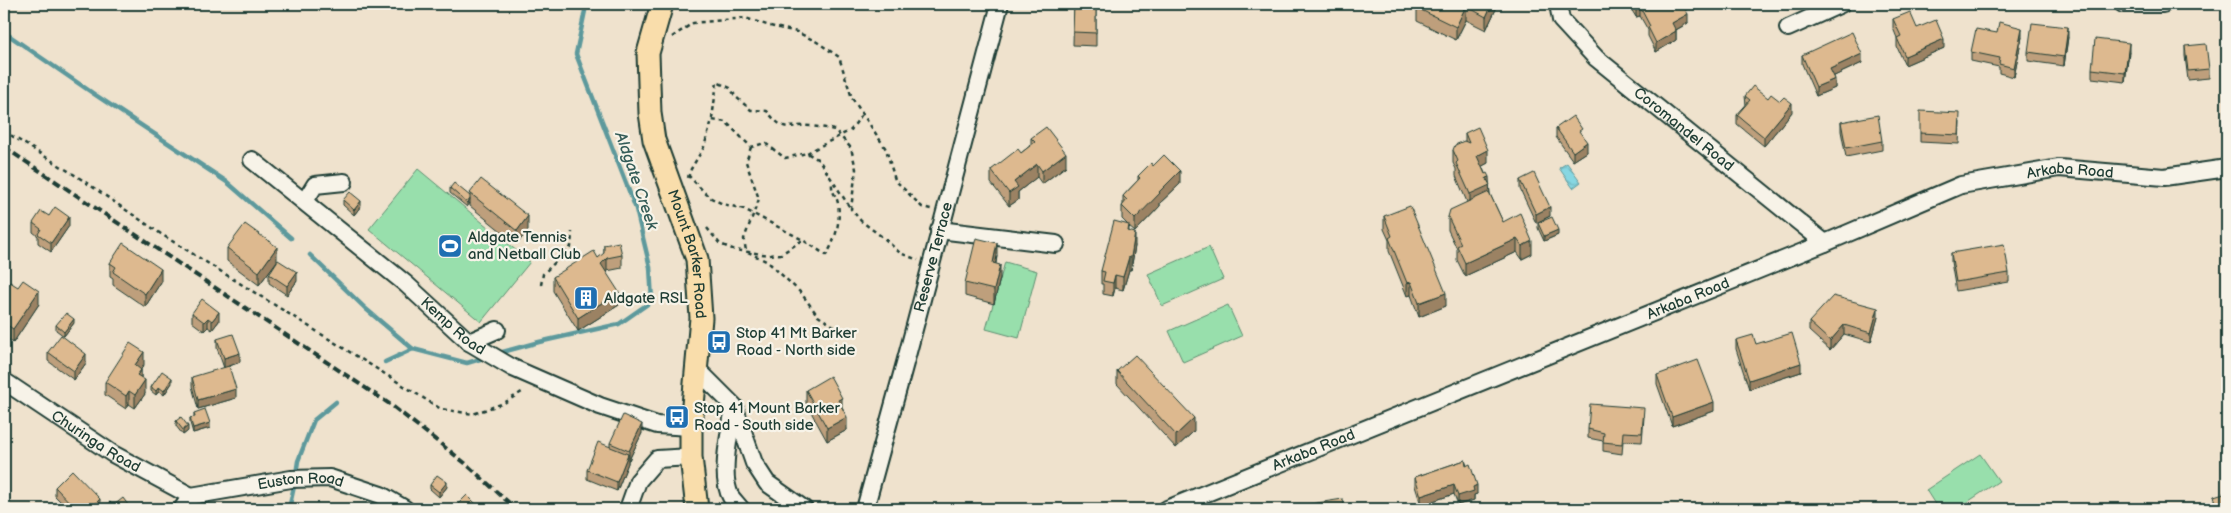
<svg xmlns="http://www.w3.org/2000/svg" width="2231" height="513" viewBox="0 0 2231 513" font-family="'Balsamiq Sans',sans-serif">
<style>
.pitch{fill:#98dfac;stroke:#5c8e70}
.water{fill:url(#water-waves);stroke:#5d999c}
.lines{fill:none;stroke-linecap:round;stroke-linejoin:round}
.stream{stroke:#5d999c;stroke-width:4.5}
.minor-casing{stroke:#1f3d34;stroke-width:20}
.major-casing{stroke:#1f3d34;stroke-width:25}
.path{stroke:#1f3d34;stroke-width:2.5;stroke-dasharray:4 4;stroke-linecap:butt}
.minor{stroke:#f7f3e8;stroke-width:16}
.major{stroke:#f9ddab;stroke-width:21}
.rail{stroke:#1f3d34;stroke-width:4;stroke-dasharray:8 4;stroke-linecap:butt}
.wall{fill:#be9f7b;stroke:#1f3d34}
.shaded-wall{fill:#9b8264;stroke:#1f3d34}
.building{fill:#ddb98f;stroke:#1f3d34}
.labels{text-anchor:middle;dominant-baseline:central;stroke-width:4.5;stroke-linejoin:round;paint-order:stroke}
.street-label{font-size:15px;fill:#1f3d34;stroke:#f7f3e8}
.poi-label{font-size:15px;fill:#1f3d34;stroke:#f7f3e8;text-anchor:start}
.water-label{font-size:16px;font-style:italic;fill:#345c57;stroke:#f7f3e8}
</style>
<defs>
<pattern id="water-waves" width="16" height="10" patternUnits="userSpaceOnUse" patternTransform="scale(1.25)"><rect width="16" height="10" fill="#87d7e2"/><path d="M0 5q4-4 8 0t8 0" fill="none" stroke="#74b9c2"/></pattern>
</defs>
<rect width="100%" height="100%" fill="#efe2cd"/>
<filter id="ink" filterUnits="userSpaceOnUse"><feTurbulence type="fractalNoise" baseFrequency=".02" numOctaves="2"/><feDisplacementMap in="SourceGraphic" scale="10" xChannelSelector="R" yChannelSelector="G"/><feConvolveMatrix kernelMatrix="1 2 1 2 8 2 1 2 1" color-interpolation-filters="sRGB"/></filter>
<g filter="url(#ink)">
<g class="pitch">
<polygon points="418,169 530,262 481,322 369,229"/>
<polygon points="1209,247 1223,279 1162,306 1148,274"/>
<polygon points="1005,262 1037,271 1019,338 986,329"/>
<polygon points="1228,305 1242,336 1183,362 1169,331"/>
<polygon points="1980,454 1999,481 1957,509 1938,509 1926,490"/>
</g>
<polygon class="water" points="1567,163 1581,182 1573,188 1559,168"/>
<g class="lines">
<g class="stream">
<polyline points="4,32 94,94 227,182 291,238"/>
<polyline points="310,255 366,309 413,349"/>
<polyline points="499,353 539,342 619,324 652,301 650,267 636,209 576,54 586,6 591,4"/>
<polyline points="385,362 413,349 467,363 487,357"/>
<polyline points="296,474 298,461 314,420 336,402"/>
<polyline points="289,509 295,482"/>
</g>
<defs>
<g id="minor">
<path id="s1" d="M1558,4L1561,20L1596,58L1825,243"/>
<polyline points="2123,4 2163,4"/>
<polyline points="1788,28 1841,4"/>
<path id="s2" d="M252,160L406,284L469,342L513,368L600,406L657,425L691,427"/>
<polyline points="305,201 315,185 344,182"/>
<polyline points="939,230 1056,244"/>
<polyline points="469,342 497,330"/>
<polyline points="698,370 734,406 754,463 767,483 804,509"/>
<path id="s3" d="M4,381L113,454L191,496"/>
<path d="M734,408C730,431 719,476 731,497C734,501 738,505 741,509"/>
<path id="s4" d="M191,496L291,479L330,478L381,495L405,509"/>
<polyline points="182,509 191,496"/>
<polyline points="628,509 638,481 657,459 691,457"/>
<path id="s5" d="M865,509L908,352L1000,4"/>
<path id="s6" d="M1167,509L1825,243L1961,185L2059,168L2164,177L2227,168"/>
</g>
<g id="major">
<path id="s7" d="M662,4L648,53L650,113L654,140L697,259L701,318L691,427V457L697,509"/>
</g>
</defs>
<use href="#minor" class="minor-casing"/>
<use href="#major" class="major-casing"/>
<g class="path">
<polyline points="672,37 693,23 745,18 770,26 797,32 817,42 839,57 852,98 886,149 895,180 922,207 931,209"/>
<path d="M712,119L717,82L730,88L736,97L751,110L767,111C786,135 787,124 811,126C819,127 827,128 835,130L851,148L856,169L851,209L861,221L885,239L900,253L918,260"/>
<polyline points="4,131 78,177 161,234 441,409 473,414 504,403 525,390"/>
<polyline points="751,147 746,162 759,199 744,239 746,251 768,262 801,293 818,316 843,332"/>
<polyline points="807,153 851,130 862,114"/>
<path d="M688,175L709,197L723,204L744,209L803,240L826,255C835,242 841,221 838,204C837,195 831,194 832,182"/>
<polyline points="688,178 691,169 704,147 712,120 726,122 751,147 765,143 785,158 807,153 819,160 851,209"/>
<polyline points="707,228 720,244 735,250 769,255 781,254 803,240"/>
<polyline points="541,285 543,274 571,247 572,232"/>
</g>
<use href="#minor" class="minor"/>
<use href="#major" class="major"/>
<polyline class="rail" points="4,147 391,405 465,463 516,509"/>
</g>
<g class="wall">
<polygon points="1074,4 1096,4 1096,46 1073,45"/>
<polygon points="1498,4 1498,5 1486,30 1466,20 1456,40 1417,21 1417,8"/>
<polygon points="1628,4 1682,4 1688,23 1676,30 1676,40 1656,52 1648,36 1648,30 1640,16 1636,17"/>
<polygon points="1893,19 1917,28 1944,48 1905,65 1897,47 1897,38 1893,28"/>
<polygon points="1997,33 2022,37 2014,77 1999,73 1999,67 1971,61 1971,52"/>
<polygon points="2068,37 2064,66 2028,61 2028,52"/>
<polygon points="2185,46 2209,69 2209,78 2188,80 2185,56"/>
<polygon points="2129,52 2125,82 2092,78 2092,69"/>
<polygon points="1802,55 1862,63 1834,76 1835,88 1816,96 1802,64"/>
<polygon points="1745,96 1768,98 1792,112 1764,146 1737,124 1737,115 1746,105"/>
<polygon points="1841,122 1882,141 1882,150 1846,157 1841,131"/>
<polygon points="1960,122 1959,144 1920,142 1920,133"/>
<polygon points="1556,128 1582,136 1587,152 1573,161 1556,137"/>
<polygon points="1465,133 1488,163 1482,166 1489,183 1490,194 1503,222 1532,254 1522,259 1517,252 1465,276 1457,260 1457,249 1448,230 1448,217 1467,202 1456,176 1456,169 1453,163 1453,150 1465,141"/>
<polygon points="1031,138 1066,166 1042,184 1037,177 1018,192 1018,200 1009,206 991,183 991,170 1021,153 1031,145"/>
<polygon points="1153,166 1180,184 1160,203 1160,206 1135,232 1129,227 1129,232 1135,246 1131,270 1129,270 1123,290 1115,288 1113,296 1103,294 1103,284 1101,284 1101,271 1128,225 1122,219 1122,206 1123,205 1123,196 1138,180 1138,176"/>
<polygon points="1520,180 1550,216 1536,223 1520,189"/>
<polygon points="450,188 470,196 470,193 528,230 517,244 470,206 470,203 467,207 450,193"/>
<polygon points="343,200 361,206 354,215 343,205"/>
<polygon points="49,216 69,226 51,252 38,243 38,236 33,232 33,223"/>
<polygon points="1384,216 1446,306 1419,317 1411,295 1407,296 1389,251 1389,240 1384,229"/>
<polygon points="1538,223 1558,235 1544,241 1538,228"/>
<polygon points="604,245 622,255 622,268 607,271 606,272 619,305 578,331 553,291 553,277 598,258 604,254"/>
<polygon points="227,248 277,261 259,285 227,261"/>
<polygon points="1951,253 2009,273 2009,282 1956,291 1951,262"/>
<polygon points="997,256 996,264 1000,278 994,304 965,296 965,283"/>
<polygon points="110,263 161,282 145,307 113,285 113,278 110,276"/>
<polygon points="269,274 297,281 287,295 269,283"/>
<polygon points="4,281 39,304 13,343 4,336"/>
<polygon points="192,313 219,321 212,330 208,327 204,331 192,322"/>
<polygon points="1878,317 1871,342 1844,334 1830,350 1809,331 1809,322"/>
<polygon points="74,323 64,336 56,330 56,325"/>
<polygon points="217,339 240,362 224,368 217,348"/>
<polygon points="1736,340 1756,344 1801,372 1749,389 1736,349"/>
<polygon points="48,352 86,363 74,380 48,361"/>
<polygon points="144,365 141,369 141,378 145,394 135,408 129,404 126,409 105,395 105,382"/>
<polygon points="1117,371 1194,431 1176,448 1117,384"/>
<polygon points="1657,375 1714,411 1672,426 1657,384"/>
<polygon points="192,377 236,398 198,409 192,386"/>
<polygon points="172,383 164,395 159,391 156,395 151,391 151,387"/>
<polygon points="806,390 842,407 847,430 827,441 806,403"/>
<polygon points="194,413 210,428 193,433 190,423 190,418 194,417"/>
<polygon points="1644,417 1642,442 1623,441 1622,454 1603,451 1603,441 1588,438 1588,429"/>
<polygon points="176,421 188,431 183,435 176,426"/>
<polygon points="642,433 629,460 628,460 628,463 617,491 587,479 587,470 610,447 610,443"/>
<polygon points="1465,460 1477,494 1474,495 1474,500 1458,505 1454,494 1421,505 1415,486 1415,477"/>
<polygon points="430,485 447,487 439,497 430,489"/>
<polygon points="55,487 100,508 99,509 68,509 55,496"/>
<polygon points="2214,496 2227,509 2215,509 2214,506"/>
</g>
<g class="shaded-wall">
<polygon points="1492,4 1498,4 1498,5 1486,30 1486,17"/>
<polygon points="1466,6 1466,20 1456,40 1456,27"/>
<polygon points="1640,7 1640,16 1636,17 1636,8"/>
<polygon points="1688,14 1688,23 1672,32 1672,23"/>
<polygon points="2068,27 2068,37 2064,66 2064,57"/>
<polygon points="2022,28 2022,37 2014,77 2014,68"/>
<polygon points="1676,31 1676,40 1656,52 1656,43"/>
<polygon points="1944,39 1944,48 1905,65 1905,56"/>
<polygon points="2129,43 2129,52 2125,82 2125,73"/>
<polygon points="1862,54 1862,63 1830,78 1830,69"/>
<polygon points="1835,79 1835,88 1816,96 1816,87"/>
<polygon points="1792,103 1792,112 1764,146 1764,137"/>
<polygon points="1587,142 1587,152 1573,161 1573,152"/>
<polygon points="1488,150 1488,163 1477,169 1477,156"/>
<polygon points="1066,153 1066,166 1042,184 1042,171"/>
<polygon points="1037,164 1037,177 1018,192 1018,200 1009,206 1009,193 1014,182"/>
<polygon points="1180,171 1180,184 1160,203 1160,206 1135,232 1135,219 1159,192"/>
<polygon points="1489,177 1490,198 1470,207 1470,194 1486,178"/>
<polygon points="9,179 9,188 4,196 4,187"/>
<polygon points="470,199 470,203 467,207 467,203"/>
<polygon points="361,201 361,206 354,215 354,210"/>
<polygon points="1550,207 1550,216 1536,223 1536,214"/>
<polygon points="528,216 528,230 517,244 517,231"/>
<polygon points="69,217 69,226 51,252 51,243"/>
<polygon points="1558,230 1558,235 1544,241 1544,236"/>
<polygon points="1135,233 1135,246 1131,270 1131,257"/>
<polygon points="1517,239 1517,252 1465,276 1465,263"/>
<polygon points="1532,241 1532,254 1522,259 1522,246"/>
<polygon points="997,243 997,256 993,276 993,263"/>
<polygon points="277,247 277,261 259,285 259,272"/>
<polygon points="1129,257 1129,270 1123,290 1123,277"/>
<polygon points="607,258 607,271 601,277 601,264"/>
<polygon points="1000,265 1000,278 994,304 994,290"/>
<polygon points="161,269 161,282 145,307 145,294"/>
<polygon points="297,272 297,281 287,295 287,286"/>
<polygon points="1115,275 1115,288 1113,296 1113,283"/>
<polygon points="1411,282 1411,295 1407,296 1407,283"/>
<polygon points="39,291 39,304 13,343 13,329"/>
<polygon points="619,292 619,305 578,331 578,318"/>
<polygon points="1446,293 1446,306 1419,317 1419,303"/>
<polygon points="1878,308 1878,317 1871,342 1871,333"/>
<polygon points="219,312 219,321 212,330 212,321"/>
<polygon points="208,318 208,327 204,331 204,322"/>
<polygon points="74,319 74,323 64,336 64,332"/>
<polygon points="1844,325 1844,334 1830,350 1830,341"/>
<polygon points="144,352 144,365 135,378 135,365"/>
<polygon points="240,353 240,362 224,368 224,358"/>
<polygon points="86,354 86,363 74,380 74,371"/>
<polygon points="1801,363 1801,372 1749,389 1749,380"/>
<polygon points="141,370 141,383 137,375"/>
<polygon points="172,378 172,383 164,395 164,391"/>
<polygon points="145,380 145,394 135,408 135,395"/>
<polygon points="159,387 159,391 156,395 156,391"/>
<polygon points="236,389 236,398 198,409 198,400"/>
<polygon points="129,391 129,404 126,409 126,396"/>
<polygon points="842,398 842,411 838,400"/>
<polygon points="1714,402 1714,411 1672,426 1672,417"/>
<polygon points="847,417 847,430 827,441 827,428"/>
<polygon points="1194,418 1194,431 1176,448 1176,435"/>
<polygon points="210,423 210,428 193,433 193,428"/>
<polygon points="642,424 642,433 629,460 629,451"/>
<polygon points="188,426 188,431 183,435 183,430"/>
<polygon points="628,454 628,463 617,491 617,482"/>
<polygon points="447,482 447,487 439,497 439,492"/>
<polygon points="1454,485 1454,494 1421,505 1421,496"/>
<polygon points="1477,485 1477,494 1474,495 1474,500 1458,505 1458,496 1473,487"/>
<polygon points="100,499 100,508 99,509 90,509"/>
</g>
<g class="building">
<polygon points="1074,4 1096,4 1096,33 1073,32"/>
<polygon points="1419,4 1492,4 1486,17 1466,6 1456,27 1417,8"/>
<polygon points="1634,4 1682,4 1688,14 1672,23 1676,31 1656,43 1648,27 1650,26 1640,7 1636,8"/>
<polygon points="1910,12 1917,28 1936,20 1944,39 1905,56 1897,38 1901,36 1893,19"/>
<polygon points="1999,22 2022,28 2014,68 1999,64 2000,58 1971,52 1976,29 1997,33"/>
<polygon points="2032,23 2068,27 2064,57 2028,52"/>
<polygon points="1852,32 1862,54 1830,69 1835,79 1816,87 1802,55"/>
<polygon points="2095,39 2129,43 2125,73 2092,69"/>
<polygon points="2206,44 2209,69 2188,71 2185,46"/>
<polygon points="1753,86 1768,98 1771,94 1780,101 1784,97 1792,103 1764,137 1737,115 1750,100 1745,96"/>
<polygon points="1920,111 1960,113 1959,135 1920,133"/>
<polygon points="1878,115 1882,141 1846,148 1841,122"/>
<polygon points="1573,116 1582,129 1579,131 1587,142 1573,152 1556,128"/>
<polygon points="1046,127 1066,153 1042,171 1037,164 1014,182 1018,187 1009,193 991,170 1018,149 1021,153 1035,142 1031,138"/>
<polygon points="1478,127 1488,150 1477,156 1485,174 1487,173 1489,177 1486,178 1490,185 1470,194 1456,163 1458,161 1453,150 1455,145 1464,141 1469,143 1465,133"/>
<polygon points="1164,155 1180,171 1159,192 1160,193 1135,219 1122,206 1127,200 1123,196 1140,178 1138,176 1151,163 1153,166"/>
<polygon points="1534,173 1550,207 1536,214 1520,180"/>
<polygon points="4,176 9,179 4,187"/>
<polygon points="481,179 528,216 517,231 470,193"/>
<polygon points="454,183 470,196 470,199 467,203 450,188"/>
<polygon points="350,192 361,201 354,210 343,200"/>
<polygon points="1489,192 1503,222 1520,213 1532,241 1522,246 1517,239 1465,263 1457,246 1461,244 1448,217 1450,210"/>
<polygon points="1410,206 1446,293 1419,303 1411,282 1407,283 1389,238 1392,236 1384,216"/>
<polygon points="55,207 69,217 51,243 38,234 41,229 33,223 41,211 49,216"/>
<polygon points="1552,217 1558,230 1544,236 1538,223"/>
<polygon points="1114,221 1129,225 1128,231 1135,233 1131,257 1129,257 1123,277 1115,275 1113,283 1103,281 1105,272 1101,271"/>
<polygon points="245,224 277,247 259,272 227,248"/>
<polygon points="976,238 997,243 993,263 1000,265 994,290 965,283"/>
<polygon points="619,242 622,255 607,258 601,264 619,292 578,318 553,277 594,251 598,258 604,253 604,245"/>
<polygon points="123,243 161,269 145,294 113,272 116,267 110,263"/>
<polygon points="2004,244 2009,273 1956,282 1951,253"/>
<polygon points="278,260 297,272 287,286 269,274"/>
<polygon points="23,280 39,291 13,329 4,323 4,281 8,284 10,282 18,287"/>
<polygon points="1833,296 1878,308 1871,333 1844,325 1830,341 1809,322"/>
<polygon points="202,299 219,312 212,321 208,318 204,322 192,313"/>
<polygon points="66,313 74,319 64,332 56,325"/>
<polygon points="1792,333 1801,363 1749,380 1736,340 1753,335 1756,344"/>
<polygon points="233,334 240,353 224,358 217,339"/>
<polygon points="61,335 86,354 74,371 48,352"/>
<polygon points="130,343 144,352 135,365 141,370 137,375 145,380 135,395 129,391 126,396 105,382"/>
<polygon points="1135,355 1194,418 1176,435 1117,371"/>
<polygon points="1698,360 1714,402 1672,417 1657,375"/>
<polygon points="229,366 236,389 198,400 192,377"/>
<polygon points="162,371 172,378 164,391 159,387 156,391 151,387"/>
<polygon points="830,376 842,398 838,400 847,417 827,428 806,390"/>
<polygon points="1590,404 1644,408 1642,433 1623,432 1622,444 1603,442 1604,433 1588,429"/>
<polygon points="205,409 210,423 193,428 190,418 195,417 194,413"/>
<polygon points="623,415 642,424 629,451 610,443"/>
<polygon points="181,417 188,426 183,430 176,421"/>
<polygon points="598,442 628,454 617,482 587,470"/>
<polygon points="1465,460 1466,466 1470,464 1477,485 1473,487 1474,491 1458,496 1454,485 1421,496 1415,477"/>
<polygon points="72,470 100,499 90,509 76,509 55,487"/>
<polygon points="437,475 447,482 439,492 430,485"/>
<polygon points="2227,492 2227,509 2218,509 2214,496"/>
<polygon points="467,495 481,509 460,509 456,506"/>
<polygon points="123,498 131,509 100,509 110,502 113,506"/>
<polygon points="1343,499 1345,509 1298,509 1297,506"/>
<polygon points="588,504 592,509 583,509"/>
</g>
</g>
<defs>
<symbol id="stadium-square" viewBox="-11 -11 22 22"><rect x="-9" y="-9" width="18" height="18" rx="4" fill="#1f6fb2" stroke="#f7f3e8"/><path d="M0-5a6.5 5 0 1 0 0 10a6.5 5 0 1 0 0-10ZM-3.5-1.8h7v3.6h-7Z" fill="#fff"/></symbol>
<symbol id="building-square" viewBox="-11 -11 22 22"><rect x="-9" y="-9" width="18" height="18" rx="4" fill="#1f6fb2" stroke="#f7f3e8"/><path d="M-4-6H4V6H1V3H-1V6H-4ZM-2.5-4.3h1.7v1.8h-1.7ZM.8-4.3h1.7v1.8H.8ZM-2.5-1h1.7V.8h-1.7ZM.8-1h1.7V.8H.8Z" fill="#fff"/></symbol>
<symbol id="bus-square" viewBox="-11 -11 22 22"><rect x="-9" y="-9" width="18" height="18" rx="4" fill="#1f6fb2" stroke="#f7f3e8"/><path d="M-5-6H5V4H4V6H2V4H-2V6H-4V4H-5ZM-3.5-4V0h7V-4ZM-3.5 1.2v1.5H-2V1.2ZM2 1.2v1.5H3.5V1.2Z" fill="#fff"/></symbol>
</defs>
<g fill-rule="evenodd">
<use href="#stadium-square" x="436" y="232" width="28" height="28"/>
<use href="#building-square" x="572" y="284" width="28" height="28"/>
<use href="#bus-square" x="705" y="328" width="28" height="28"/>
<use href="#bus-square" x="663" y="403" width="28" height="28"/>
</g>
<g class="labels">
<g class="street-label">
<text stroke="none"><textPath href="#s1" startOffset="181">Coromandel Road</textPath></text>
<text stroke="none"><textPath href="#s6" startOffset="968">Arkaba Road</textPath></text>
<text stroke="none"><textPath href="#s7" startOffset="258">Mount Barker Road</textPath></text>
<text stroke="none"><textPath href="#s5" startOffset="261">Reserve Terrace</textPath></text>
<text stroke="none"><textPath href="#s6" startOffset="562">Arkaba Road</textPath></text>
<text stroke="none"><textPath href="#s2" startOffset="261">Kemp Road</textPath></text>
<text stroke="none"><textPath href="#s3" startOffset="110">Churinga Road</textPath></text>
<text stroke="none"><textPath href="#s6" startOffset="158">Arkaba Road</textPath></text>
<text stroke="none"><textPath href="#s4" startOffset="111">Euston Road</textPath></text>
</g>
<g class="poi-label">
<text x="468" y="237">Aldgate Tennis<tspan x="468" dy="17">and Netball Club</tspan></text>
<text x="604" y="298">Aldgate RSL</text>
<text x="736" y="333">Stop 41 Mt Barker<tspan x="736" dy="17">Road - North side</tspan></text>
<text x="694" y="408">Stop 41 Mount Barker<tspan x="694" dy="17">Road - South side</tspan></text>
</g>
<g class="water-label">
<text transform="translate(636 181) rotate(71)">Aldgate Creek</text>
</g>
</g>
<rect width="2231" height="513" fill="none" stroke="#f7f3e8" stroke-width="20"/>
<rect x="10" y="10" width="2211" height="493" fill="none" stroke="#1f3d34" stroke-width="2" filter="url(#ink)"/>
</svg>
